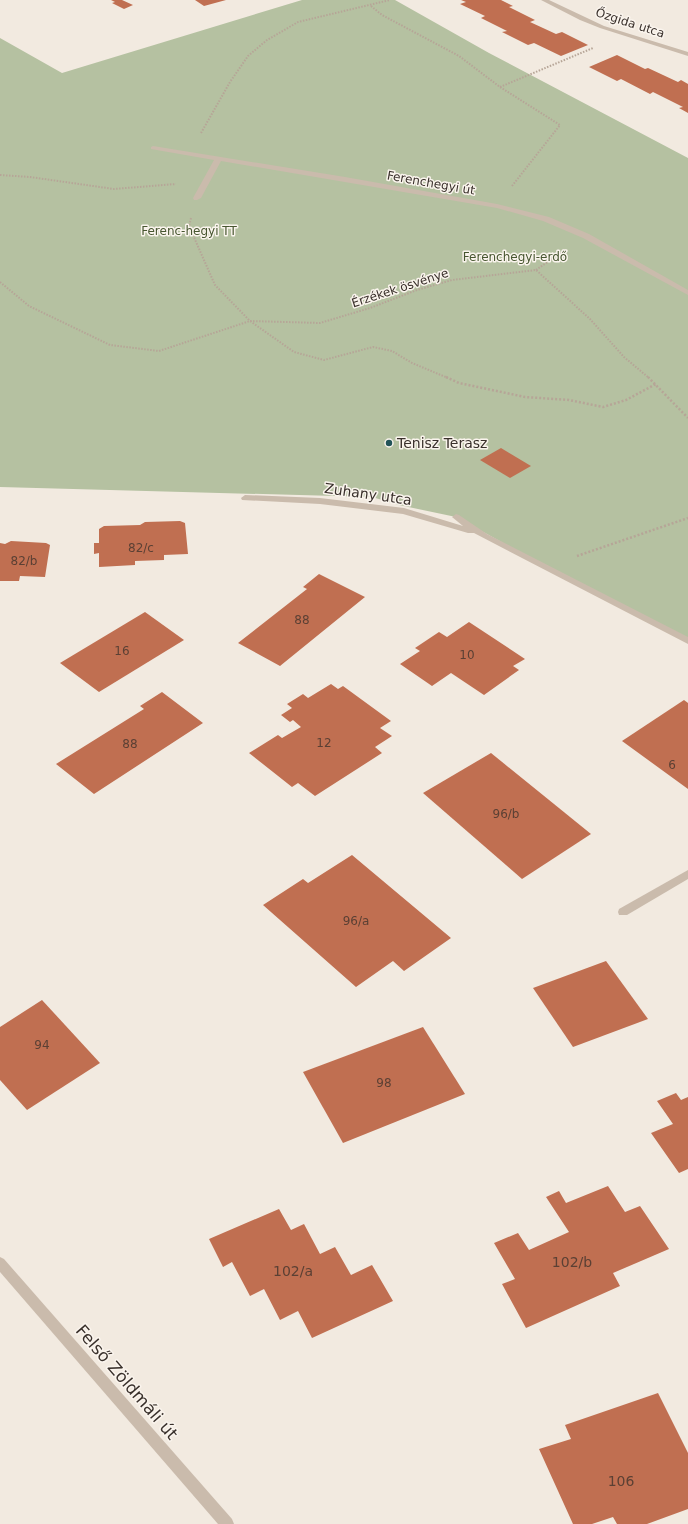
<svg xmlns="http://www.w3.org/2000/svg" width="688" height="1524" viewBox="0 0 688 1524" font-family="'DejaVu Sans',sans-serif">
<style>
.green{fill:#b5c1a1}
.building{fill:#c06f51}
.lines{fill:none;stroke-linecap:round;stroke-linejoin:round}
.path-far1{stroke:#b6a597;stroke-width:2;stroke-dasharray:1.5 1.5;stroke-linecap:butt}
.path{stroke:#b6a597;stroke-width:2.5;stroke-dasharray:2 2;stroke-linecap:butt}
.lane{fill:#cabbac;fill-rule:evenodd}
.street{fill:#cabbac;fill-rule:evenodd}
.poi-dot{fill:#225358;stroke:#faf4ed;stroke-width:1.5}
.labels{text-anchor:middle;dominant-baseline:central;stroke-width:3;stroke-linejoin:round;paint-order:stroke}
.far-street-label{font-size:12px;fill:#39302b;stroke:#faf4ed}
.far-park-label{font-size:12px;fill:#475630;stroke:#faf4ed}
.number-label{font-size:12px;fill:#5b4034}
.poi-label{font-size:14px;fill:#39302b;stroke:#faf4ed;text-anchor:start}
.street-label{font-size:14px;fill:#39302b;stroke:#faf4ed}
.near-number-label{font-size:14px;fill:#5b4034}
.near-street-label{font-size:17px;fill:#39302b;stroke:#faf4ed}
</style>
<rect width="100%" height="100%" fill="#f2eae0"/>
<polygon class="green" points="302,0 395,0 489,53 688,158 688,641 545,566 456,517 399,505 372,497 0,487 0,38 62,73"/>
<g class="building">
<polygon points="111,0 122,0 133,5 124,9 112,3 115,2"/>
<polygon points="195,0 226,0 204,6"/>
<polygon points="461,0 501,0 513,6 509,7 535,20 530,22 556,34 562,32 588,45 561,56 534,43 528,45 502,32 507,31 481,18 485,16 460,4 466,2"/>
<polygon points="617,55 645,69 648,68 678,82 681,80 688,84 688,113 679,108 683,107 653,92 650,94 621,79 617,81 589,67"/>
<polygon points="501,448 531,466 510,478 480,460"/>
<polygon points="180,521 185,523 188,554 164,555 164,560 135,561 135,565 99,567 99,553 94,554 94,543 99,543 99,529 104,526 140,525 145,522"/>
<polygon points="11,541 46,543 50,545 45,577 20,576 19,581 0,581 0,543 5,544"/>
<polygon points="319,574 365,597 280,666 238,643 307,589 303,587"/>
<polygon points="145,612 184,640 99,692 60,663"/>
<polygon points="469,622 525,659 513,666 519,670 484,695 451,673 432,686 400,664 420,651 415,648 439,632 447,637"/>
<polygon points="331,684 338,689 343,686 391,721 380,728 392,736 375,747 382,753 315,796 298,783 292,787 249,753 278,735 282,738 301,727 293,720 290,722 281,715 292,708 287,704 303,694 308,698"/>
<polygon points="162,692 203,723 94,794 56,764 144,709 140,706"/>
<polygon points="684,700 688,703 688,789 622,741"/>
<polygon points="491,753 591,834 522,879 423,793"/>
<polygon points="352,855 451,938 404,971 393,961 356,987 263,905 303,879 308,883"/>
<polygon points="606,961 648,1019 573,1047 533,988"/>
<polygon points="42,1000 100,1063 27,1110 0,1080 0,1027"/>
<polygon points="423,1027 465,1094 343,1143 303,1072"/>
<polygon points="676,1093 681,1100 688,1097 688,1169 679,1173 651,1133 673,1124 657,1101"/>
<polygon points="608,1186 625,1212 640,1206 669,1249 613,1273 620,1286 526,1328 502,1284 515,1279 494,1243 518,1233 529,1250 569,1232 546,1197 559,1191 566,1203"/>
<polygon points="279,1209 291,1230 304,1224 320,1254 335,1247 351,1275 372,1265 393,1301 312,1338 298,1311 280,1320 264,1289 250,1296 232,1262 223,1267 209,1239"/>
<polygon points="658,1393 688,1453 688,1509 647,1524 617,1524 613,1517 592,1524 573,1524 539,1449 571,1439 565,1425"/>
</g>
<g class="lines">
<g class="path-far1">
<polyline points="371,6 382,15 459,56 500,87 560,125 512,186"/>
<polyline points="500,87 593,48"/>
<polyline points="201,133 230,82 248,56 267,40 298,22 390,0"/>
<polyline points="0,175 30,177 114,189 176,184"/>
<polyline points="191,218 189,226 215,285 250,321 320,323 370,308 417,290 452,280 536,270 590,319 624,357 649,378"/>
<polyline points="536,270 562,252"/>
<polyline points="0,282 29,306 110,345 159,351 250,321 294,352 324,360 373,347 392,351 412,363 448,378"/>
</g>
<g class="path">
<polyline points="446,377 459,383 525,397 569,400 603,407 626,400 656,384"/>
<polyline points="648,377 688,418"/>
<polyline points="577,556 688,518"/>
</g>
<polygon class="lane" points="688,870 688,879 627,915 619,915 618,912 619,909"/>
<g class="street">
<polygon points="541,0 549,0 604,26 688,52 688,56 600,28 580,20"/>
<polygon points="153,146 345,177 497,204 549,217 589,234 688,290 688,295 583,238 543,221 497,208 221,161 201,198 197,200 194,200 193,198 214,160 151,149 151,147"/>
<polygon points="245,495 320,498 404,508 463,526 452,517 456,514 459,515 487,534 688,637 688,644 474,533 468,533 403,514 320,504 242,500 241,498"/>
<polygon points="0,1257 4,1259 232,1519 234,1524 218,1524 0,1272"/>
</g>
</g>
<circle class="poi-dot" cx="389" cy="443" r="4"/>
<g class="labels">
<g class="far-street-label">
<text transform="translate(630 23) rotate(18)">Őzgida utca</text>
<text transform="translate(431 183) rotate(10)">Ferenchegyi út</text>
<text transform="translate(400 288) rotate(-18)">Érzékek ösvénye</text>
</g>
<g class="far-park-label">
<text x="189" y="231">Ferenc-hegyi TT</text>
<text x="515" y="257">Ferenchegyi-erdő</text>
</g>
<g class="number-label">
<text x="141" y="548">82/c</text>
<text x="24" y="561">82/b</text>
<text x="302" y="620">88</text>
<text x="122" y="651">16</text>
<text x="467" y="655">10</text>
<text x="324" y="743">12</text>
<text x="130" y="744">88</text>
<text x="672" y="765">6</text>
<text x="506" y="814">96/b</text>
<text x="356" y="921">96/a</text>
<text x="42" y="1045">94</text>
<text x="384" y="1083">98</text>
</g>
<g class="poi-label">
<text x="397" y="443">Tenisz Terasz</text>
</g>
<g class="street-label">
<text transform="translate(368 494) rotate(8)">Zuhany utca</text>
</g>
<g class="near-number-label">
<text x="572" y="1262">102/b</text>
<text x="293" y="1271">102/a</text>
<text x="621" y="1481">106</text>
</g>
<g class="near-street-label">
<text transform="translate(127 1382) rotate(49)">Felső Zöldmáli út</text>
</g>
</g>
</svg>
